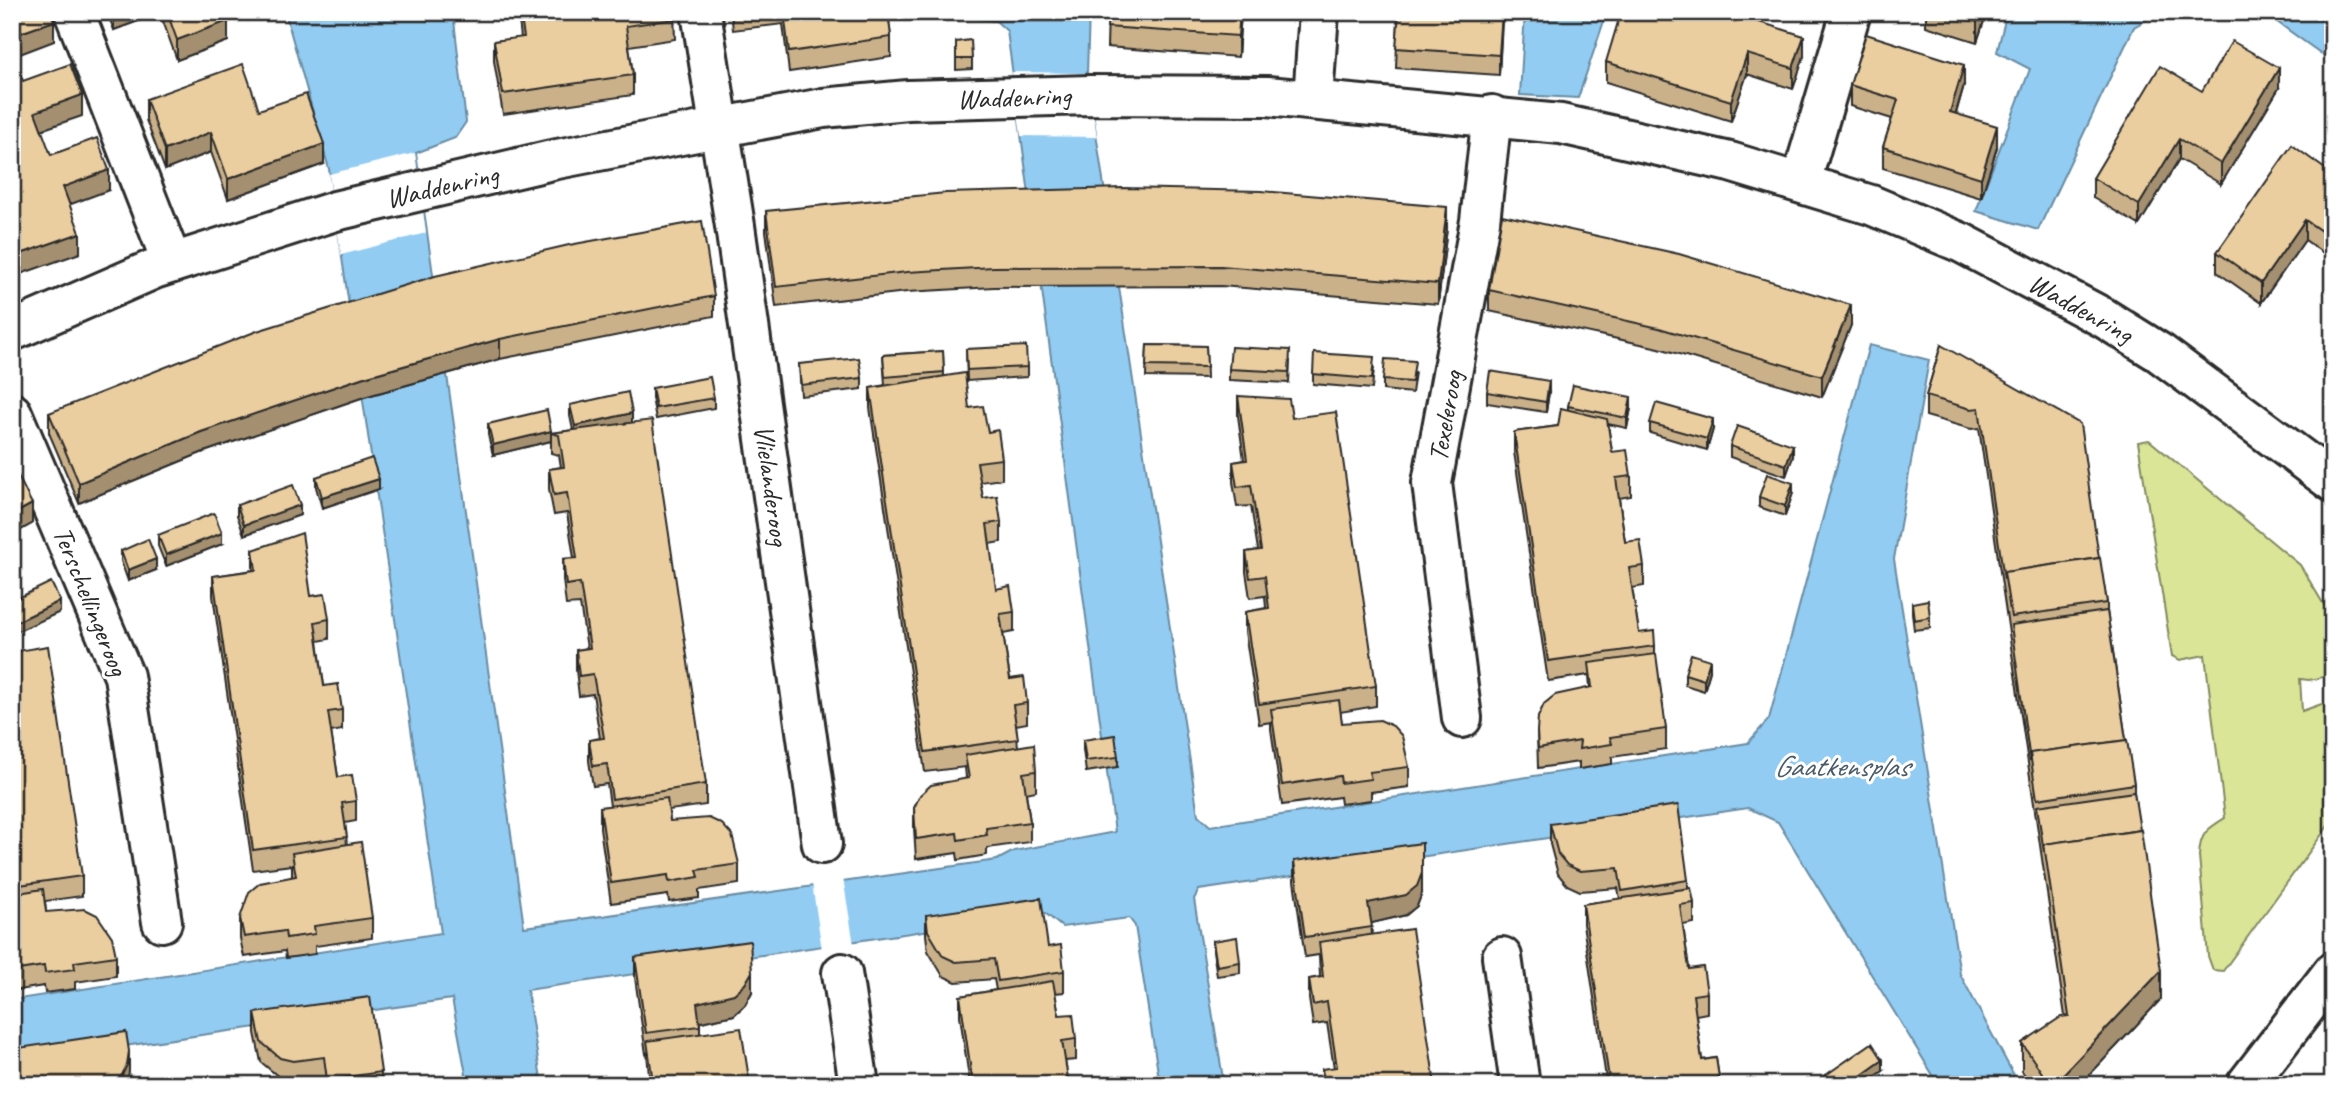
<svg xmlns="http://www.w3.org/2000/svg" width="2345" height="1097" viewBox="0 0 2345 1097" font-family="Caveat,sans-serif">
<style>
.green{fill:#dae597;stroke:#828861;stroke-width:2}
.water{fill:#92ccf2;stroke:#698ca2;stroke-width:2}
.pier{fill:#fff}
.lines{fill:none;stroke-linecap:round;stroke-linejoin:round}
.minor-casing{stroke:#2b2b2b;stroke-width:44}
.minor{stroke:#fff;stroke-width:38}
.wall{fill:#cab189;stroke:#2b2b2b;stroke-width:2}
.shaded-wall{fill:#a4906f;stroke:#2b2b2b;stroke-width:2}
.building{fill:#ebce9f;stroke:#2b2b2b;stroke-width:2}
.labels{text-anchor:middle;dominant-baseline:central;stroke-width:6;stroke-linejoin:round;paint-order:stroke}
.street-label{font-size:28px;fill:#2b2b2b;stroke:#fff}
.water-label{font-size:30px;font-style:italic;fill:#4a5b67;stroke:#fff}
</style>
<rect width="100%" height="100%" fill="#fff"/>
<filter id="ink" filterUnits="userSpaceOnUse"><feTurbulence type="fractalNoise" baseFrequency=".0143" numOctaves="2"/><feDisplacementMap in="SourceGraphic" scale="14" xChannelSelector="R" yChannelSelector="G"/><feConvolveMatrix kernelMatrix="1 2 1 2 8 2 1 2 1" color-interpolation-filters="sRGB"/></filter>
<g filter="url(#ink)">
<path class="green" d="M2149,440L2300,565L2333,620V675L2309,680L2300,679L2302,711L2333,700V819L2223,971L2213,970L2208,956L2199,856C2200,833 2207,829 2225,818L2205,655L2180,660L2172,656L2138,442Z"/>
<g class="water">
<polygon points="285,12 453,12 466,122 455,138 416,153 524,927 997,860 1014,851 1115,832 1007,31 996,21 934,15 931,12 1089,12 1087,73 1198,815 1210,826 1748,743 1769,719 1869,345 1929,360 1894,559 1960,974 2019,1085 1939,1085 1778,822 1748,808 1199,890 1194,899 1224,1085 1160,1085 1135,926 1129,918 1062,927 1045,913 527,990 542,1085 468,1085 452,999 12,1062 12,1000 441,933 329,169"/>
<polygon points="1525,12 1607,12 1578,98 1520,95"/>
<polygon points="2007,12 2160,12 2134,27 2038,230 1976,211 2030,69 1997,52"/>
<polygon points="2263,12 2333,12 2333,62"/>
</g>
<g class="pier">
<polygon points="1012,72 1087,73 1097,137 1021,136"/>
<polygon points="415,153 426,233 341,255 329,174"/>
<polygon points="843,878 854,945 822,950 812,883"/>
</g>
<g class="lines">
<defs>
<g id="minor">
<polyline points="74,12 172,263"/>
<polyline points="701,12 735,226 822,844"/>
<polyline points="1313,99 1319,12"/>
<polyline points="1801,182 1851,12"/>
<polyline points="12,331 154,269 335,211 552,160 717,128 823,108 908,100 1091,95 1267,96 1561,124 1730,162 1871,205 1962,243 2104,318 2160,353 2333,482"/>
<polyline points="12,413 124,676 162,922"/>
<polyline points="1462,718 1432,483 1480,221 1492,115"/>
<polyline points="1502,957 1520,1085"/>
<polyline points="842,973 859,1085"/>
<polyline points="2246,1085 2333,972"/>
</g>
</defs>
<use href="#minor" class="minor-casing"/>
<use href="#minor" class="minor"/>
</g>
<g class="wall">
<polygon points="107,12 225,12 228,41 177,60 160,13 114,30"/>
<polygon points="518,12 674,12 675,39 629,46 633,75 633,95 503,114 494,61 494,41 521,38"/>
<polygon points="731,12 888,12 891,37 891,57 789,72 783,24 733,30"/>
<polygon points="1108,12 1241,12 1238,57 1107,47"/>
<polygon points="1350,12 1502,12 1499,75 1396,68 1398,18 1350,15"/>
<polygon points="1651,12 1765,12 1762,23 1804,56 1793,89 1747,74 1731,121 1606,82 1606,62 1649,20"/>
<polygon points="1926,12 1987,12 1977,42 1926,26"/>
<polygon points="956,42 972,59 972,69 956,70"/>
<polygon points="1850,85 1964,85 1956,114 1997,147 1981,198 1883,168 1883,147 1892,119 1850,106"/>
<polygon points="2279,88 2221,184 2179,159 2139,225 2093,198 2093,178 2202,91"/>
<polygon points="146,99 259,110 324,164 228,199 211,152 165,170 146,120"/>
<polygon points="2333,173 2333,260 2305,240 2261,303 2217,272 2217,252"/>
<polygon points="766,211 1447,228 1438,304 1221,286 994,287 907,292 776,307 766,231"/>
<polygon points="1489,290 1851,325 1822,397 1659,348 1489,311"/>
<polygon points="714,296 714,316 500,359 364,397 201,453 79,503 49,433 49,413"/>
<polygon points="1147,345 1206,346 1207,378 1146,377"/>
<polygon points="1941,345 2099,558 2107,603 2107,611 2126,740 2134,784 2134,792 2161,999 2080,1085 2031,1085 2022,1071 2022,1043 2065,1016 1979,428 1971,429 1926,416 1926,396"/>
<polygon points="966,349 1027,367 1027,377 967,381"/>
<polygon points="943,351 944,376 988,432 1002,459 1002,479 980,482 983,498 1001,522 1001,542 989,544 996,589 1014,612 1014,632 1003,634 1010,679 1027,703 1027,723 1016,725 1018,747 1036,771 1036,791 1026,793 1030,822 1030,842 987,848 987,855 958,860 957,853 916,859 914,828 914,808 966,778 965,767 925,772 870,408 870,388 885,385 883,355"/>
<polygon points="1290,361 1289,383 1229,380 1229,369"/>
<polygon points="799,364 862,378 862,389 801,396"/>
<polygon points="1374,368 1372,389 1313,384 1313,374"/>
<polygon points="1415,372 1412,393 1383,390 1383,380"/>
<polygon points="652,388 714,398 714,408 656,419 652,398"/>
<polygon points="1487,392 1549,392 1546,412 1487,403"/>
<polygon points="1238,396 1292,418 1376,686 1376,706 1340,712 1342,723 1409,767 1409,787 1371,792 1371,800 1341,804 1340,797 1282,805 1271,729 1271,722 1259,724 1245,632 1245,612 1266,608 1265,596 1250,598 1246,572 1246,552 1258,550 1251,506 1237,507 1233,482 1233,462 1244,460 1238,416"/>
<polygon points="570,405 632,422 706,784 706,805 669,810 670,821 739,864 739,884 699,890 699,898 669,902 668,895 611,903 600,828 600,807 610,806 607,784 593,786 589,761 589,740 600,738 593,694 579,696 576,670 576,650 587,648 580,604 566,605 563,580 563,559 574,558 567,513 554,515 549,489 549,469 561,467 559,455 551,453 551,441 493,455 488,435 488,424 551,433 573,430 570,416"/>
<polygon points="1568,406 1631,408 1627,428 1608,424 1612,452 1631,476 1631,496 1619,498 1625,542 1644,566 1644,586 1632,588 1639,633 1655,646 1655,654 1666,729 1666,749 1612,757 1612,764 1579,769 1579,762 1538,768 1537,731 1590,688 1589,675 1548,681 1514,452 1514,432 1558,426 1568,410"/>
<polygon points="1650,423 1713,429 1707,450 1650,433"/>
<polygon points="1730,446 1793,456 1786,476 1730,457"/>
<polygon points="316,477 379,489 322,508 316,487"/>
<polygon points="1793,493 1785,516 1759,507 1759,497"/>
<polygon points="237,505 300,515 244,535 237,515"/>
<polygon points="158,535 222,544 166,566 158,546"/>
<polygon points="253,550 311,596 329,619 329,639 318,641 324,686 342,710 342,730 331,732 338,777 356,801 356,821 345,823 347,845 372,918 372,938 315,946 315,954 286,958 285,951 244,957 240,938 240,918 292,876 292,865 253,870 213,596 213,576 253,570"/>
<polygon points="121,551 156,570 128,581 121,561"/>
<polygon points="1912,603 1930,617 1930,628 1914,630 1912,613"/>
<polygon points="12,652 82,876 82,896 45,901 46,912 116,956 116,976 75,982 75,989 45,993 44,986 12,991"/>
<polygon points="1710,671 1704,691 1685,685 1685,674"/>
<polygon points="1083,740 1118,757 1118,767 1086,772 1083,750"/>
<polygon points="1550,824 1688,880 1688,888 1694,903 1694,923 1683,925 1689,969 1707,993 1707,1013 1696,1015 1702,1060 1716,1058 1720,1085 1607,1085 1583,924 1583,904 1620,899 1618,888 1580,891 1567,885 1558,874 1550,844"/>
<polygon points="1294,861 1422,893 1417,906 1406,915 1371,923 1372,935 1435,1085 1322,1085 1322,1069 1334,1068 1327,1023 1313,1025 1309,999 1309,979 1320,977 1319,955 1305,957 1294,881"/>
<polygon points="926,915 1048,947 1064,971 1064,992 1055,993 1059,1015 1076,1039 1076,1060 1065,1061 1069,1085 970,1085 960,1016 960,996 996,990 994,979 956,982 943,976 928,951 926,935"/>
<polygon points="1213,941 1240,962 1240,973 1217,976 1213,951"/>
<polygon points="635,957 752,992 745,1005 734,1015 700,1022 700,1033 750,1085 638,1085 638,1077 649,1076 647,1053 646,1054 635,978"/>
<polygon points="255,1013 381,1072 381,1079 383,1085 325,1085 324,1077 293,1081 280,1078 261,1062 255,1033"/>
<polygon points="1883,1071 1863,1085 1823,1085 1823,1077"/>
</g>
<g class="shaded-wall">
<polygon points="114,12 160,12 160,13 114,30"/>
<polygon points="1240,12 1241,12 1238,57 1238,36"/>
<polygon points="1502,12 1502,22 1499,75 1499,55"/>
<polygon points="1759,12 1765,12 1756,42 1756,21"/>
<polygon points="1980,12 1987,12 1977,42 1977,22"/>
<polygon points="54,21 54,41 12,57 12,36"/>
<polygon points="228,21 228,41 177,60 177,40"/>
<polygon points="1804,36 1804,56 1793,89 1793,68"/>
<polygon points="1747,54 1747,74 1731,121 1731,101"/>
<polygon points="1964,65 1964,85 1950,132 1950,112"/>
<polygon points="2279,68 2279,88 2221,184 2221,164"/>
<polygon points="82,95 82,116 35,132 35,112"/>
<polygon points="1997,126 1997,147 1981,198 1981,178"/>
<polygon points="211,132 211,152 165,170 165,150"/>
<polygon points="2179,139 2179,159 2139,225 2139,205"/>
<polygon points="324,144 324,164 228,199 228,179"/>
<polygon points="109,170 109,190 63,207 63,187"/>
<polygon points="1447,207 1447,228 1438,304 1438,284"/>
<polygon points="2305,220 2305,240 2261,303 2261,283"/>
<polygon points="80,233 80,253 12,277 12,257"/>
<polygon points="1851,305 1851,325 1822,397 1822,376"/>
<polygon points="500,339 500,359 364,397 201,453 79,503 79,483 201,432 364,377"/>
<polygon points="1549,381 1549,392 1546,412 1546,402"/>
<polygon points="1631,397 1631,408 1627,428 1627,418"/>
<polygon points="632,413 632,424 575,437 575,426"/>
<polygon points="1713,419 1713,429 1707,450 1707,439"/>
<polygon points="551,431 551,441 493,455 493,445"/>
<polygon points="1793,445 1793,456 1786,476 1786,465"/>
<polygon points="379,479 379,489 322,508 322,497"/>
<polygon points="1793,483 1793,493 1785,516 1785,506"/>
<polygon points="32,504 32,524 12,535 12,515"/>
<polygon points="300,505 300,515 244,535 244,525"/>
<polygon points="222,533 222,544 166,566 166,555"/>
<polygon points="156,559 156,570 128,581 128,570"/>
<polygon points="60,601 60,612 12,634 12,624"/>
<polygon points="1710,660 1710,671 1704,691 1704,680"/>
<polygon points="1422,873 1422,893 1417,906 1406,915 1368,924 1368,903"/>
<polygon points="2161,971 2161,999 2080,1085 2053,1085"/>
<polygon points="752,972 752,992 745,1005 734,1015 697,1023 697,1003"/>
<polygon points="129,1051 129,1071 127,1085 111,1085"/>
<polygon points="1883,1060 1883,1071 1863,1085 1848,1085"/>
</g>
<g class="building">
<polygon points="12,12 51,12 54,21 12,36"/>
<polygon points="167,12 225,12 228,21 177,40"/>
<polygon points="520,12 674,12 675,19 626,26 633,75 503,94 494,41 524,37"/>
<polygon points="784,12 888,12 891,37 789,52"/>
<polygon points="1108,12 1240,12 1238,36 1107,27"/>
<polygon points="1399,12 1502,12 1499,55 1396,48"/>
<polygon points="1621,12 1625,12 1649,20 1651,12 1759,12 1756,21 1804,36 1793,68 1747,54 1731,101 1606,62"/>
<polygon points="1948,12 1980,12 1977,22"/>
<polygon points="1866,34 1964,65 1950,112 1997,126 1981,178 1883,147 1898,100 1850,85"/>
<polygon points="971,40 972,59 956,59 956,42"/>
<polygon points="2232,41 2279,68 2221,164 2179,139 2139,205 2093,178 2160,66 2202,91"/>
<polygon points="12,50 23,81 70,64 82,95 35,112 51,155 97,138 109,170 63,187 80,233 12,257"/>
<polygon points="243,64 259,110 306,94 324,144 228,179 211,132 165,150 146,99"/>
<polygon points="2292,145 2332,174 2333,173 2333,239 2305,220 2261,283 2217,252"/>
<polygon points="1123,188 1261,191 1447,207 1438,284 1221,266 994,267 907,272 776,287 766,211 946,193"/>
<polygon points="1502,215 1679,254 1851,305 1822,376 1659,328 1489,290"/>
<polygon points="702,221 714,296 500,339 364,377 201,432 79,483 49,413 257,331 435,276 569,245"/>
<polygon points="1147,345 1206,346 1207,367 1146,366"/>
<polygon points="1941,345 2080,424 2099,558 2004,572 2004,579 1979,408 1971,409 1926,396"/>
<polygon points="1026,346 1027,367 967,370 966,349"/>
<polygon points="1231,347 1290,350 1289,372 1229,369"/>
<polygon points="943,351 944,372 885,377 883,355"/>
<polygon points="1314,353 1374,357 1372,379 1313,374"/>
<polygon points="859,358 862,378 801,385 799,364"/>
<polygon points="1385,359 1415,361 1412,382 1383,380"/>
<polygon points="1490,371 1549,381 1546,402 1487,392"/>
<polygon points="965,373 969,408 983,406 988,432 998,430 1002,459 977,462 983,498 997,496 1001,522 987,524 996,589 1010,586 1014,612 1000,614 1010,679 1024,677 1027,703 1013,705 1018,739 925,752 870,388"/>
<polygon points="710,377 714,398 656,408 652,388"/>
<polygon points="1573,385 1631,397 1627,418 1568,406"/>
<polygon points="628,392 632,413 575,426 570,405"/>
<polygon points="1238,396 1289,399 1292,418 1336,412 1376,686 1259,704 1245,612 1269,608 1265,576 1250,578 1246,552 1261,550 1251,485 1237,487 1233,462 1247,460"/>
<polygon points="1656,403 1713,419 1707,439 1650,423"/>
<polygon points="1561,408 1607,419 1612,452 1627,450 1631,476 1616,478 1625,542 1640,540 1644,566 1629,568 1639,633 1654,631 1655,646 1548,661 1514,432 1558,426"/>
<polygon points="547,410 551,431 493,445 488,424"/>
<polygon points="652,420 706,784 612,799 607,764 593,766 589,740 604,738 593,674 579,676 576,650 590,648 580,583 566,585 563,559 577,558 567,493 554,495 549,469 564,467 559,435 551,433"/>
<polygon points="1737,426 1793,445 1786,465 1730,446"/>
<polygon points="372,458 379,479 322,497 316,477"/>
<polygon points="12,464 32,504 12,515"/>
<polygon points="1767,474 1793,483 1785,506 1759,497"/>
<polygon points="293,485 300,505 244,525 237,505"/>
<polygon points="214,513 222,533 166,555 158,535"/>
<polygon points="302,533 311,596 325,594 329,619 315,622 324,686 338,684 342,710 328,712 338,777 352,775 356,801 342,803 347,837 253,850 213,576 256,570 253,550"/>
<polygon points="148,539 156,559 128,570 121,551"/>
<polygon points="2100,558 2107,603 2011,617 2004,572"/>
<polygon points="51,582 60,601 12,624 12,601"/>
<polygon points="1928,600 1930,617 1914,620 1912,603"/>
<polygon points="2107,611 2126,740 2030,753 2030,761 2011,625"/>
<polygon points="48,646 82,876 12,886 12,652"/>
<polygon points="1656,654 1666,729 1610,737 1612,744 1579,749 1580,741 1538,748 1537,731 1538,717 1544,704 1555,695 1592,687 1589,663"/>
<polygon points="1691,654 1710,660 1704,680 1685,674"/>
<polygon points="1339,700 1342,723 1380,720 1393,726 1402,736 1409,767 1369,772 1371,779 1341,783 1340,776 1282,785 1271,709"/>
<polygon points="1115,735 1118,757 1086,761 1083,740"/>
<polygon points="2127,740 2134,784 2037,799 2030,753"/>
<polygon points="1034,744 1036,771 1023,773 1030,822 986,828 987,835 958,840 957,833 916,839 914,808 920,795 931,785 969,778 965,755"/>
<polygon points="2134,792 2140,830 2044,844 2044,852 2037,806"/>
<polygon points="667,798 670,821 709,818 722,824 732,835 739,864 697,870 699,877 669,882 668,875 611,883 600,807"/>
<polygon points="1678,805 1688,880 1622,891 1618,868 1580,871 1567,865 1558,854 1550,824"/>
<polygon points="2141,830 2161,971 2053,1085 2050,1085 2022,1043 2061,1017 2069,1016 2044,844"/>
<polygon points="361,842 372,918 314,926 315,934 286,938 285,931 244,937 240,918 249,892 260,883 296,876 292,853"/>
<polygon points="1422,843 1422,873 1417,886 1406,895 1368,903 1372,927 1305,937 1294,861"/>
<polygon points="1691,888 1694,903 1680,905 1689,969 1703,967 1707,993 1693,995 1702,1060 1716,1058 1720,1084 1610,1085 1583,904"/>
<polygon points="43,889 46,912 85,909 97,915 112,937 116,956 74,962 75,969 45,973 44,966 12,971 12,894"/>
<polygon points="1041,898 1048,947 1061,945 1064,971 998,981 994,959 956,962 943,956 928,931 926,915"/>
<polygon points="1412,929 1435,1085 1325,1085 1322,1069 1337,1067 1327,1002 1313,1005 1309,979 1323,977 1319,942"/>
<polygon points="1237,937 1240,962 1217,966 1213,941"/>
<polygon points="750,941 752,972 745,984 734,994 697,1003 700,1026 646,1033 635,957"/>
<polygon points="1053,981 1059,1015 1073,1014 1076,1039 1062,1041 1069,1085 973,1085 960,996"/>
<polygon points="370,997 381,1072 327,1080 324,1057 293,1061 280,1058 261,1042 255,1013"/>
<polygon points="741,1028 750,1085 639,1085 638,1077 652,1075 647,1041"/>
<polygon points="126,1032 129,1051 127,1065 121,1077 111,1085 12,1085 12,1049"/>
<polygon points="1872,1043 1883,1060 1848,1085 1829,1085 1823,1077"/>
<polygon points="383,1079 383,1085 347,1085"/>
</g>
</g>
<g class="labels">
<g class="street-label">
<text transform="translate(1014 97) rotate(-2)">Waddenring</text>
<text transform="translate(442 186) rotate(-13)">Waddenring</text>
<text transform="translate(2081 308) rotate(29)">Waddenring</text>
<text transform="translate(1445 416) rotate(-80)">Texeleroog</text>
<text transform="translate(772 485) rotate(82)">Vlielanderoog</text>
<text transform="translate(91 601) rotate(68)">Terschellingeroog</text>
</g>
<g class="water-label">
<text x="1841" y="766">Gaatkensplas</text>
</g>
</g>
<rect width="2345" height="1097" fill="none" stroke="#fff" stroke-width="42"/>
<rect x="21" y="21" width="2303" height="1055" fill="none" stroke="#2b2b2b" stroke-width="2.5" filter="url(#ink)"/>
</svg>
